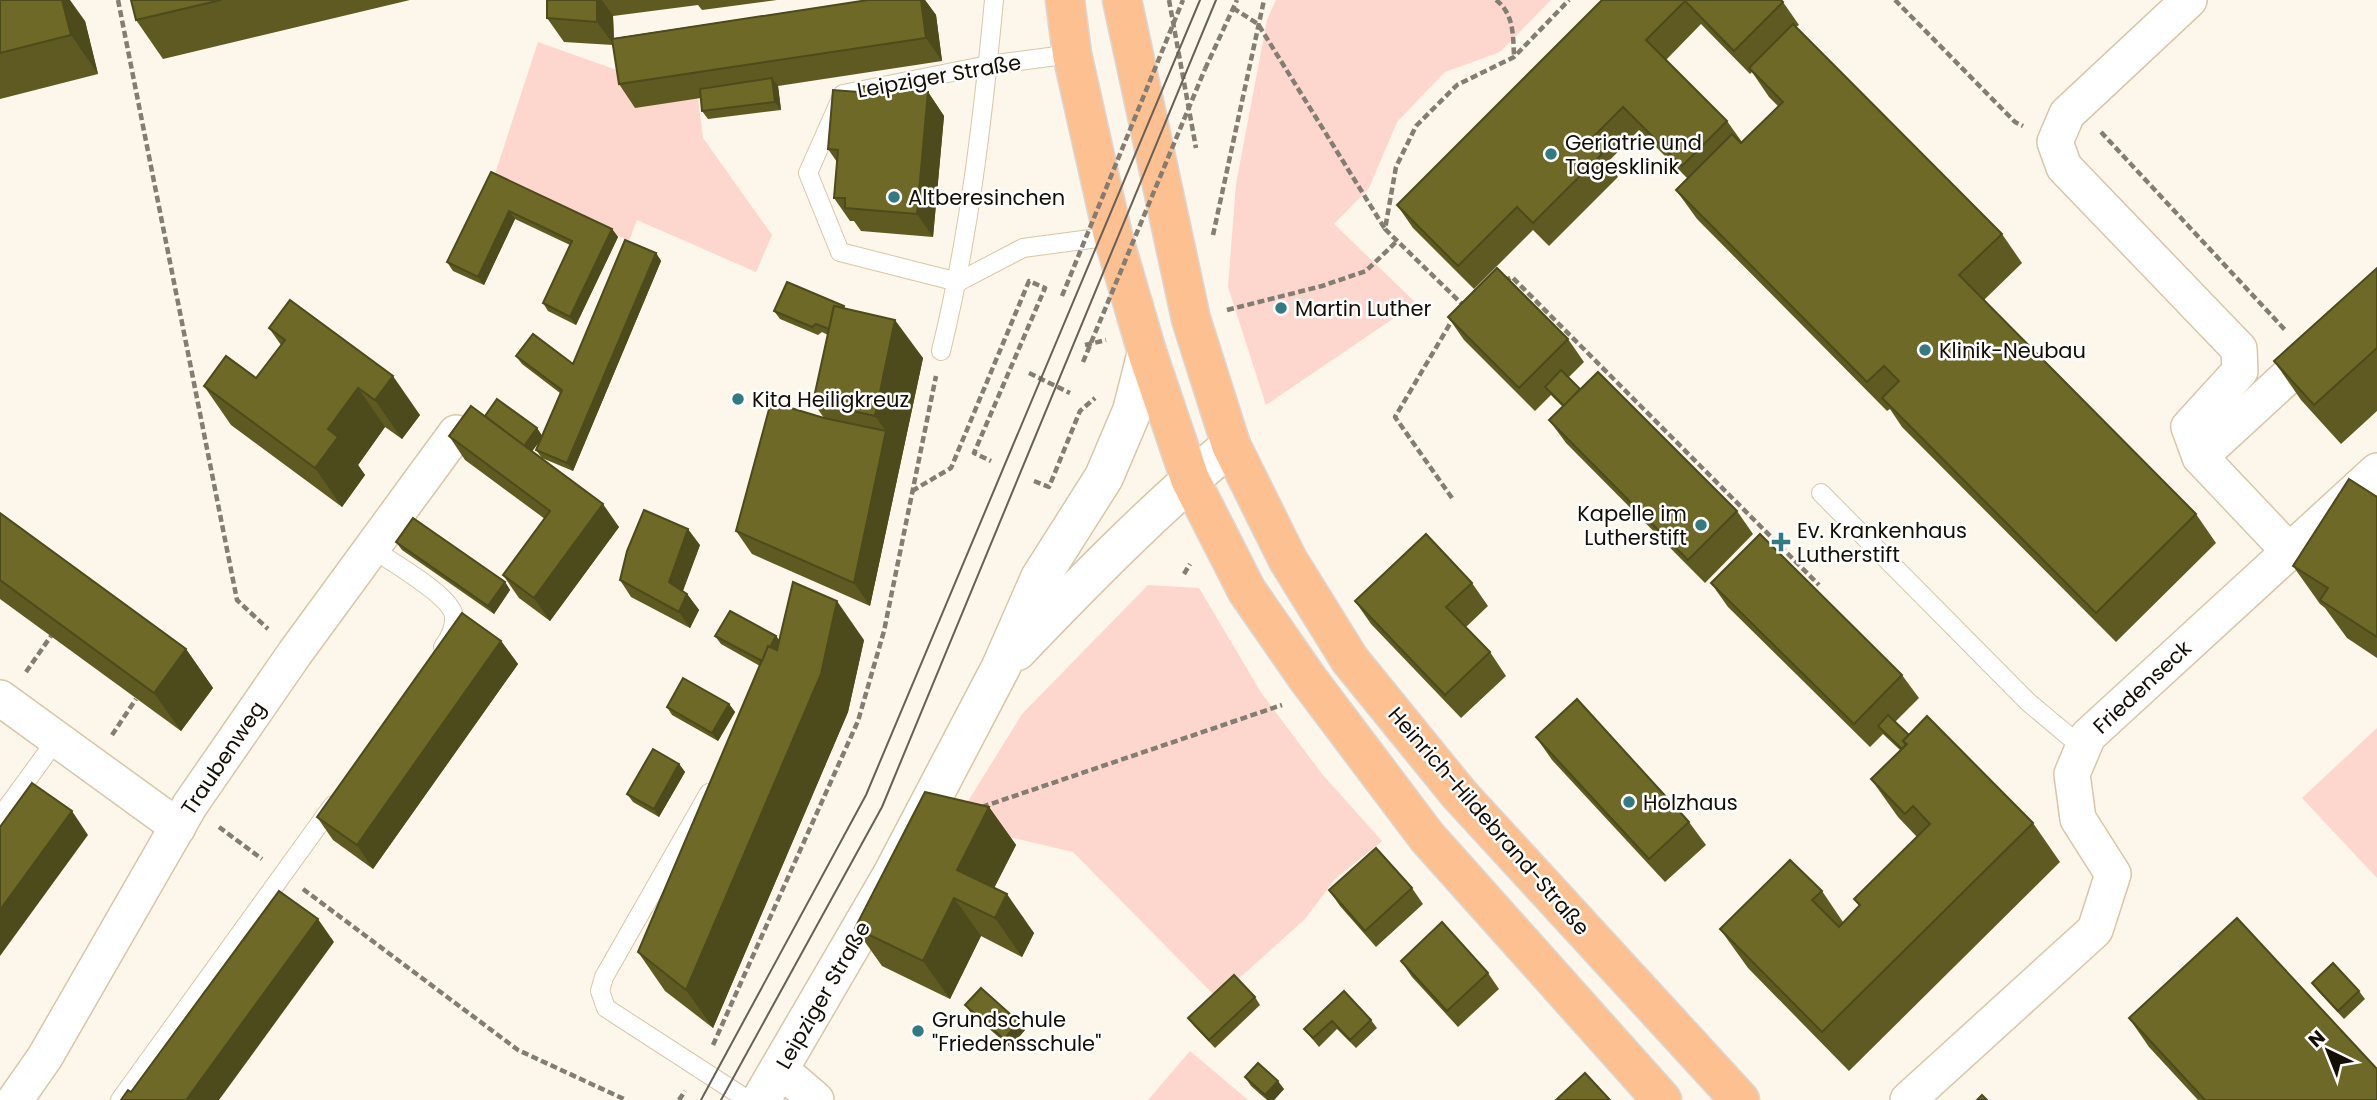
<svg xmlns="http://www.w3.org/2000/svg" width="2377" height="1100" viewBox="0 0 2377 1100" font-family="Poppins,sans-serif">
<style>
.green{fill:#fdd6ce}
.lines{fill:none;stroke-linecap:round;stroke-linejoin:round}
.service-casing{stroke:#d8c6a8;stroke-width:20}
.minor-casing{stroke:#d8c6a8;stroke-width:38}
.tertiary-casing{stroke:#d8c6a8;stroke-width:41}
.primary-casing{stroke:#d9d8d7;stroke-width:41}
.path{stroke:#837d72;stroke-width:4.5;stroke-dasharray:7 3.5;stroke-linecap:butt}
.service{stroke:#fff;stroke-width:18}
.minor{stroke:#fff;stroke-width:35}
.tertiary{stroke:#fff;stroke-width:38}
.primary{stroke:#fdc191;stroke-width:38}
.tram{stroke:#666056;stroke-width:2}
.path-bridge{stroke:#837d72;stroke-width:4.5;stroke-dasharray:7 3.5;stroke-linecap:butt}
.wall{fill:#5f5a21;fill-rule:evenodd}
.shaded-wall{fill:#4d4a1b}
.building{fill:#6e6926;stroke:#4d4a1b;stroke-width:2}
.poi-dot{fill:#337b82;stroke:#fff;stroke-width:2.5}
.labels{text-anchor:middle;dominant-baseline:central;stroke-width:5;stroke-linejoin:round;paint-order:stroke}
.street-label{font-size:21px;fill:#140e05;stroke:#fff}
.poi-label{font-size:21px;fill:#140e05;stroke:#fff;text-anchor:start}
</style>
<rect width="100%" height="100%" fill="#fdf6ea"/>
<g class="green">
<polygon points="1276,0 1551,0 1500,52 1445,72 1397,122 1369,188 1334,224 1416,303 1266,405 1228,287 1236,184 1267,20"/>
<polygon points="538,42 698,99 703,138 772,235 756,272 637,220 629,241 494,177"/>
<polygon points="1148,585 1199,588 1262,694 1322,774 1382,841 1335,879 1305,919 1217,998 1073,852 954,824 1022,714"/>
<polygon points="2377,728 2377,878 2302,798"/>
<polygon points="1190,1051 1248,1100 1148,1100"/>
</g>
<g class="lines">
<defs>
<g id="service">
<polyline points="1072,54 988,65 843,94 808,173 840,252 958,282 1023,248 1113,236"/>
<path d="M941,351C969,237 983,117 994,0"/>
<polyline points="1821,493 2028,702 2083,748"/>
<path d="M373,549C391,562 451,595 454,616C455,627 449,639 443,647"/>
<polyline points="709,793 604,977 600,991 606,1008 748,1100"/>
<polyline points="0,817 57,739"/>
<polyline points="120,1100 333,805"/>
</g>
<g id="minor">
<polyline points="2189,0 2067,114 2055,142 2064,167 2239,349 2240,371 2189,427 2200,457 2289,551"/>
<polyline points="2200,457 2377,294"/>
<polyline points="0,698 178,827"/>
<polyline points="780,1069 816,1100"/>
<polyline points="15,1100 45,1057 190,805 295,653 456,433"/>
<polyline points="1908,1100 2095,930 2113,874 2078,819 2072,774 2088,736 2377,471"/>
</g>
<g id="tertiary">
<path d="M1017,651C1086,579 1155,509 1231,445"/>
<polyline points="761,1100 892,875 1001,667 1040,578 1104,477 1132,411 1147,352"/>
</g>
<g id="primary">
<polyline points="1065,0 1072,54 1113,236 1147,352 1190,479 1247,591 1308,679 1427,837 1662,1100"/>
<polyline points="1122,0 1191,319 1231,445 1288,560 1350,660 1459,794 1740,1100"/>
</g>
</defs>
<use href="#service" class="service-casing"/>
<use href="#minor" class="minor-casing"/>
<use href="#tertiary" class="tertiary-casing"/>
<use href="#primary" class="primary-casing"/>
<g class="path">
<polyline points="118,0 237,600 268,629"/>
<polyline points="1169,0 1196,148"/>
<path d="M1496,0C1514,14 1513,35 1514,56"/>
<polyline points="1895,0 2015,122 2023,126"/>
<polyline points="1233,8 1258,24 1385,229"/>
<polyline points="1205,69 1237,0"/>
<polyline points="2101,132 2286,331"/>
<polyline points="1213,235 1264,0"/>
<polyline points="1504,281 1512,277 1819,585"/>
<polyline points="1466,302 1462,304 1385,229 1396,167 1416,126 1457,85 1514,57 1569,0"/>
<polyline points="1227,310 1322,286 1366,271 1397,241"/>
<polyline points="1085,345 1106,340"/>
<polyline points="1029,373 1070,393"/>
<polyline points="1034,481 1049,487 1080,411 1095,398"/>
<polyline points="912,491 951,468 1029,281 1045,288 974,453 991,461"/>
<polyline points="1452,498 1395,417 1454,317"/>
<polyline points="1184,574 1190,564"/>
<polyline points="26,672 51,636"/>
<polyline points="112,735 136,699"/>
<polyline points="982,807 1282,705"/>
<polyline points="219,827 262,859"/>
<polyline points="303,889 518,1050 626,1100"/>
<polyline points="713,1045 858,721 884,631 936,376"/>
<polyline points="679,1100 685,1091"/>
</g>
<use href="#service" class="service"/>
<use href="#minor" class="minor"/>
<use href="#tertiary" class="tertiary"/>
<use href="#primary" class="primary"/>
<g class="tram">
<polyline points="701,1100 866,795 1200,0"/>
<polyline points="721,1100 882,807 1216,0"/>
</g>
<g class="path-bridge">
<polyline points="1062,296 1183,0"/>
<polyline points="1083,362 1205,69"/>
</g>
</g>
<g class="wall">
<polygon points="0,0 85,21 98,74 0,99"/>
<polygon points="131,0 410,0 163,59 136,20"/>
<polygon points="547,0 777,0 702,10 698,5 613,16 614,38 868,0 925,0 936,15 942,61 778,86 781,110 708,119 702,111 701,98 635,108 619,84 613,45 564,42 547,18"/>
<path d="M1602,0L1783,2L1799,25L1796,27L2002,234L2022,263L1984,300L2196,514L2216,543L2116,642L1902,427L1890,409L1887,411L1697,219L1676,190L1688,179L1639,130L1608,162L1618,177L1549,246L1533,230L1474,289L1413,228L1397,205ZM1701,24L1750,74L1752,72L1769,97L1778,106L1742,142L1727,121L1666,60Z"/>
<polygon points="859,92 928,92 944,116 933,237 861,231 854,221 850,221 834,198 837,162 828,149"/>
<polygon points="491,172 612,229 618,237 576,325 548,311 543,303 570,245 515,219 484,285 453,271 447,262"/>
<polygon points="656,253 661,261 573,471 542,458 536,450 541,439 532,451 619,527 550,621 519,598 503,575 545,519 465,460 449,436 485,416 537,428 542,436 560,393 522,364 516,356 573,364"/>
<polygon points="2377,268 2377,411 2341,444 2301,400 2274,361"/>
<polygon points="844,306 845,309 923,358 870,606 752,554 736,531 824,418 813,402 828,335 822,332 818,335 780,319 774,311"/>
<polygon points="1448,317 1568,339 1584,362 1568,378 1580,389 1737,511 1753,534 1705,583 1566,443 1549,420 1563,407 1551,395 1535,411 1464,340"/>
<polygon points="269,328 420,415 402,439 385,427 358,465 365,475 342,507 231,425 204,386 256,378 281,345"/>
<polygon points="2377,497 2377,658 2347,638 2325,608 2320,604 2293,566"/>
<polygon points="0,513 186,649 213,688 181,731 0,599"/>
<polygon points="396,542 505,582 510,590 494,614 402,550"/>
<polygon points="700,545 683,591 687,594 699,610 690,628 631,597 620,580"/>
<polygon points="1472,583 1488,606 1466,627 1490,652 1506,676 1461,718 1371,624 1355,601"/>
<polygon points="1711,583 1902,675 1919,698 1895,722 1909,735 2033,823 2060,862 1849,1071 1748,968 1720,929 1822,891 1843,922 1859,906 1854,899 1917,837 1898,817 1871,779 1900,750 1883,734 1870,747 1728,607"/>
<polygon points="715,636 776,636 779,640 864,640 848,712 713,1028 665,991 638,952 760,666 721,644"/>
<polygon points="501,641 518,664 373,869 333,840 317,817"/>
<polygon points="729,704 735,712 718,741 672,715 667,707"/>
<polygon points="1536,737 1689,822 1706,845 1665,882 1552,760"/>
<polygon points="679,764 685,772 659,817 633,802 627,794"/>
<polygon points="989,807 1016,845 994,888 1034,933 1022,957 981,936 950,999 882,966 855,928"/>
<polygon points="1412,888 1423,904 1376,947 1340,906 1329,890"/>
<polygon points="1401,961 1488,973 1499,989 1458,1027 1412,977"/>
<polygon points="2312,983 2359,991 2365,999 2344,1019 2318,991"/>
<polygon points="1344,991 1371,1020 1377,1028 1356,1048 1337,1029 1319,1047 1304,1029"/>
<polygon points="1255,997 1260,1005 1215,1048 1194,1026 1188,1018"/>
<polygon points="965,1005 1025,1030 1010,1047 971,1013"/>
<polygon points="2129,1018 2377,1100 2198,1100 2149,1047"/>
<polygon points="1245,1077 1284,1089 1274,1100 1267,1100 1251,1086"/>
</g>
<g class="shaded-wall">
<polygon points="62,0 70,0 85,21 98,74 71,35"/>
<polygon points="597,0 602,0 613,16 614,45 597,22"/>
<polygon points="921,0 925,0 936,15 942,61 926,38"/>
<polygon points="772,78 778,86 781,110 775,102"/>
<polygon points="928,92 944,116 933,237 917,214"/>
<polygon points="509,211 515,219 484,285 478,277"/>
<polygon points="612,229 618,237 576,325 570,317"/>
<polygon points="656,253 661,261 573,471 567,463"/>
<polygon points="895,320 923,358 870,606 854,583 886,431 875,416"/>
<polygon points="393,376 420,415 402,439 375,400"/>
<polygon points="358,388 385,427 358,465 365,475 342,507 315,468 328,429"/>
<polygon points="537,428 543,437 527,458 521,450"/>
<polygon points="603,504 619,527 550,621 534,598"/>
<polygon points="688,529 700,545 680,598 669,582"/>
<polygon points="505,582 510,590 494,614 488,606"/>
<polygon points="687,594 699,610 690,628 679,612"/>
<polygon points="837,601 864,640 848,712 713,1028 686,990"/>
<polygon points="776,636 782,644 768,670 762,662"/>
<polygon points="501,641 518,664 373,869 357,845"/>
<polygon points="186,649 213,688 181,731 154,693"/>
<polygon points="729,704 735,712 718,741 712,733"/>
<polygon points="679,764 685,772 659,817 654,809"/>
<polygon points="989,807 1016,845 984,908 957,870"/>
<polygon points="72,811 88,835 0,956 0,910"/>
<polygon points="1007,894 1034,933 1022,957 995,918"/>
<polygon points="954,898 981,936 950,999 923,961"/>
<polygon points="318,919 334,942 219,1100 186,1100"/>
<polygon points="1019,1022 1025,1030 1010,1047 1004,1039"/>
<polygon points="1278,1081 1284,1089 1274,1100 1268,1100 1265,1095"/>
</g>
<g class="building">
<polygon points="0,0 62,0 71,35 0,53"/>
<polygon points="131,0 221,0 136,20"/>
<polygon points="547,0 597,0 597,22 547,18"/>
<polygon points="868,0 921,0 926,38 619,84 612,39"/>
<polygon points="1602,0 1781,0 1783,2 1734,51 1685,1 1646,40 1727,121 1682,166 1623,107 1589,141 1602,154 1533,223 1517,207 1458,266 1397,205"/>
<polygon points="1793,24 2002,234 1959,275 2196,514 2096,613 1882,398 1899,381 1884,366 1867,382 1676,190 1732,134 1741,143 1783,102 1749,68"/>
<polygon points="772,78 775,102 702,111 700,89"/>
<polygon points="860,86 928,92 917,214 845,208 845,198 834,198 838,150 828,149 833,90 859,92"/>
<polygon points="491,172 612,229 570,317 543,303 572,241 509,211 478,277 447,262"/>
<polygon points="625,240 656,253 567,463 536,450 562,390 516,356 533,334 573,364"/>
<polygon points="1497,268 1568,339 1519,388 1448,317"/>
<polygon points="2377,268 2377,348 2314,405 2274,361"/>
<polygon points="787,282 844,306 843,308 834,306 829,329 816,324 812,327 774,311"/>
<polygon points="290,300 393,376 375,400 358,388 328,429 338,437 315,468 204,386 226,356 256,378 285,340 269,328"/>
<polygon points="834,306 895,320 875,416 813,402"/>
<polygon points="1561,370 1580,389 1564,406 1545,387"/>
<polygon points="1598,372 1737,511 1688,560 1549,420"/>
<polygon points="497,399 537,428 524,446 485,416"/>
<polygon points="771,402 824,418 886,431 854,583 736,531"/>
<polygon points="471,406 603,504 534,598 503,575 550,511 449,436"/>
<polygon points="2349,479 2377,497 2377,637 2320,600 2328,588 2293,566"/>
<polygon points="644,510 688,529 669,582 687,594 679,612 620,580 627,551"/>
<polygon points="0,513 186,649 154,693 0,580"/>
<polygon points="413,518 505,582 488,606 396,542"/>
<polygon points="1426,534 1472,583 1446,607 1490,652 1445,695 1355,601"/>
<polygon points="1760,534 1902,675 1854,724 1711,583"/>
<polygon points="793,582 837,601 821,674 686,990 638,952 768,646 777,650"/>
<polygon points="730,611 776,636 770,647 768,646 762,661 715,636"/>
<polygon points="462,613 501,641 357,845 317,817"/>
<polygon points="683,678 729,704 712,733 667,707"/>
<polygon points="1577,699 1689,822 1649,859 1536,737"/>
<polygon points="1888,715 1909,735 1903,741 1906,745 1902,749 1878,726"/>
<polygon points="1927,716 2033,823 1822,1032 1720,929 1790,860 1822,891 1812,900 1839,927 1860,905 1854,899 1930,824 1913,806 1905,814 1871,779 1907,744 1903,741"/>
<polygon points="653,749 679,764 654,809 627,794"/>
<polygon points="32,783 72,811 0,910 0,827"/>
<polygon points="925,792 989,807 957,870 1007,894 995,918 954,898 923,961 855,928"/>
<polygon points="1376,848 1412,888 1365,931 1329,890"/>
<polygon points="279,891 318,919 186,1100 121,1100 128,1090 131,1092"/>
<polygon points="2237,918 2377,1069 2377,1100 2205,1100 2129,1018"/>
<polygon points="1442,922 1488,973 1447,1011 1401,961"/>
<polygon points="2333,963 2359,991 2338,1011 2312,983"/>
<polygon points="1234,975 1255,997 1209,1040 1188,1018"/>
<polygon points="981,988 1019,1022 1004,1039 965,1005"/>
<polygon points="1344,991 1371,1020 1350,1040 1332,1021 1313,1038 1304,1029"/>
<polygon points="1258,1063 1278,1081 1265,1095 1245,1077"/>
<polygon points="1585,1073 1610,1100 1556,1100"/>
<polygon points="1982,1095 1987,1100 1977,1100"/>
</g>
<g class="poi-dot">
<circle cx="1551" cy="154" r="7"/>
<circle cx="894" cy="197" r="7"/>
<circle cx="1281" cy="308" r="7"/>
<circle cx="1925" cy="350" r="7"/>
<circle cx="738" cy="399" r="7"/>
<circle cx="1701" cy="525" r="7"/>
<path d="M1777.5 531.5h7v7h7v7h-7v7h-7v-7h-7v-7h7z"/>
<circle cx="1629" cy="802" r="7"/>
<circle cx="918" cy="1031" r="7"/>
</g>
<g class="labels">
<g class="street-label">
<text transform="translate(939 76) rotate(-10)">Leipziger Straße</text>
<text transform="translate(2142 687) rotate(-43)">Friedenseck</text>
<text transform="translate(223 758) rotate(-56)">Traubenweg</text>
<text transform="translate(1489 821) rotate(49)">Heinrich-Hildebrand-Straße</text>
<text transform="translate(823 995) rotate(-60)">Leipziger Straße</text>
</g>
<g class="poi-label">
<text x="1565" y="142">Geriatrie und<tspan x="1565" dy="24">Tagesklinik</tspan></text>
<text x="908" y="197">Altberesinchen</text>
<text x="1295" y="308">Martin Luther</text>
<text x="1939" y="350">Klinik-Neubau</text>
<text x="752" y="399">Kita Heiligkreuz</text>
<text x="1687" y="513" text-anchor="end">Kapelle im<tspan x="1687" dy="24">Lutherstift</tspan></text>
<text x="1797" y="530">Ev. Krankenhaus<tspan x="1797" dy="24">Lutherstift</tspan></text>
<text x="1643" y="802">Holzhaus</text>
<text x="932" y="1019">Grundschule<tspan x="932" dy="24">"Friedensschule"</tspan></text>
</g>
</g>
<g transform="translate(2328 1051) rotate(317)" stroke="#ffffff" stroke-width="5" paint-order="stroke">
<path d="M0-5L12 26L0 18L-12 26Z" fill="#140e05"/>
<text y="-10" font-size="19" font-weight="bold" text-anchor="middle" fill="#140e05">N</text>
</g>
</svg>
